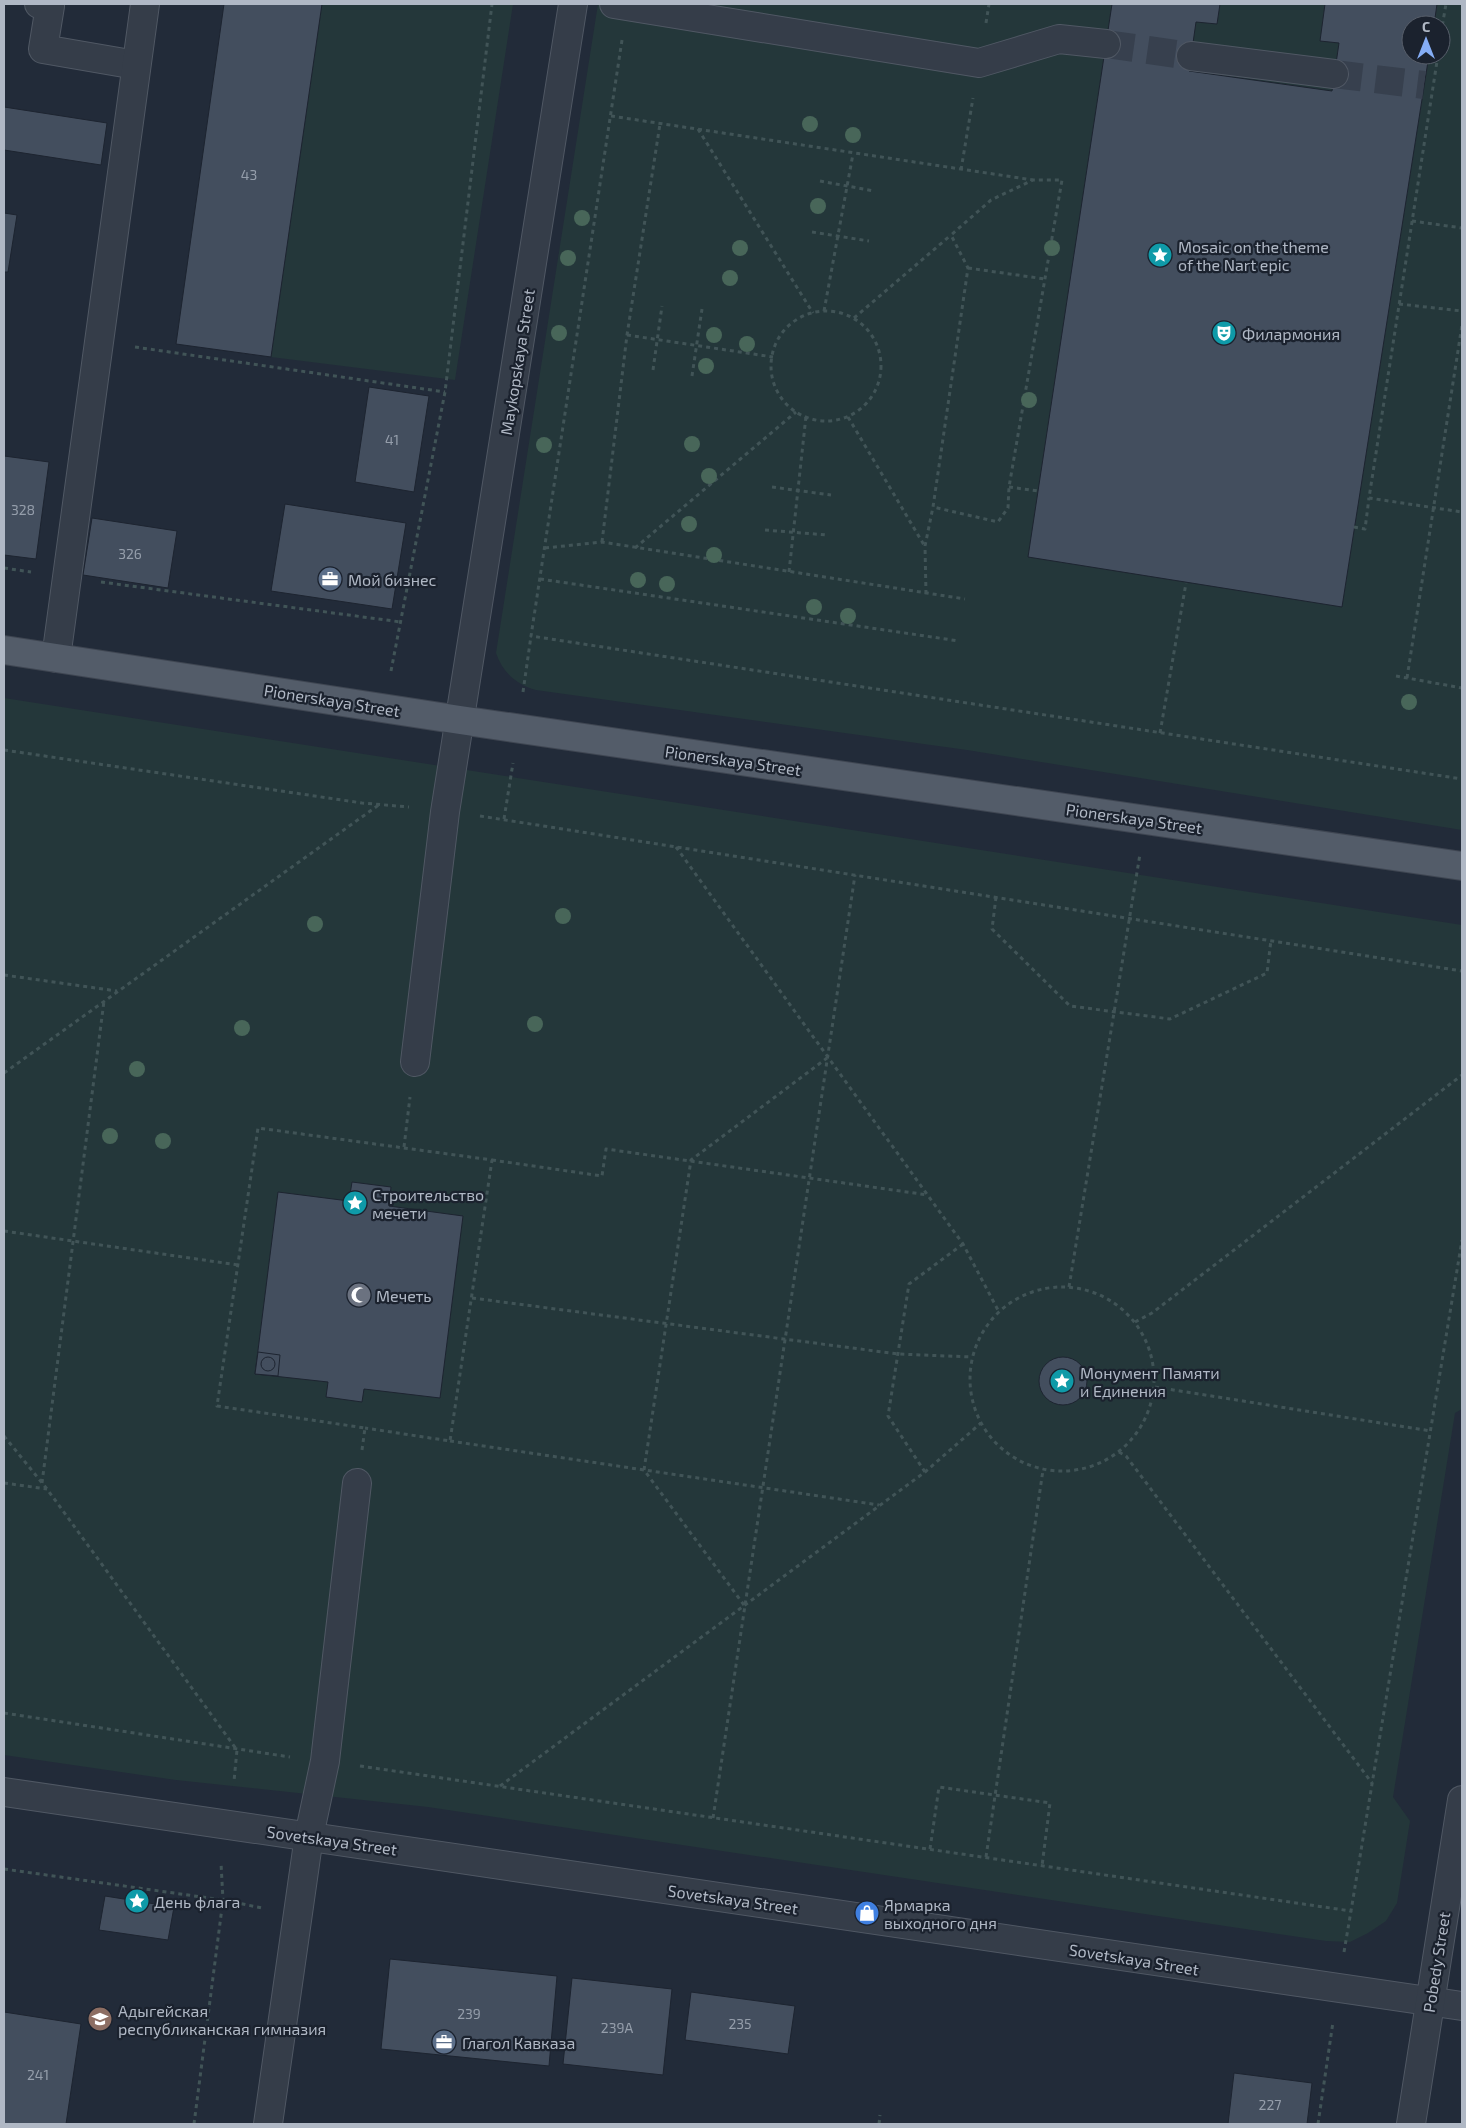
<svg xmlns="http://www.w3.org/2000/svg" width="1466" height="2128" viewBox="0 0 1466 2128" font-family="'Exo 2',sans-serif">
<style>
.green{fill:#24373a;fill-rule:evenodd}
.building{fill:#434e5e;stroke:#1d2430}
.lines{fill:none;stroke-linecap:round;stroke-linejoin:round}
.minor-tunnel{stroke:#37404e;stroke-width:28;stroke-dasharray:28 14;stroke-linecap:butt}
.minor-casing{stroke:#505864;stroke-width:30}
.major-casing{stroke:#3f4652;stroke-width:30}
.path{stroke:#415457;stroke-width:3;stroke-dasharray:4 4;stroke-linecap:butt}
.minor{stroke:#353d49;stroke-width:28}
.major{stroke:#535c69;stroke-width:28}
.tree{fill:#486659}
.labels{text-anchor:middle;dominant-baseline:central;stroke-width:4.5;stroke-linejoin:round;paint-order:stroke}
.number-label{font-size:14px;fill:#959eab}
.poi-label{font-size:16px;fill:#b0b8c5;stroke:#1b222e;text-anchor:start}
.street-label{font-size:16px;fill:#b0b8c5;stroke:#1b222e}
</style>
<rect width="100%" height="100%" fill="#222b39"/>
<g class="green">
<polygon points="322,4 513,4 455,380 271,357"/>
<path d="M598,4H1462V830L967,750L536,690C516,684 503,673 496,653ZM1411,25H1441V55H1411Z"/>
<polygon points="4,698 1462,925 1462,1409 1455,1413 1393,1797 1410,1821 1397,1903 1386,1921 1368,1933 1350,1942 1326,1941 428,1807 176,1780 4,1755"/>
</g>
<g class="building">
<polygon points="224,4 322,4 271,357 176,344"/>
<polygon points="1112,4 1220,4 1217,24 1196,22 1189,71 1332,91 1339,43 1320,41 1325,4 1321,4 1437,4 1434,25 1411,25 1411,55 1429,55 1342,607 1028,557"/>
<polygon points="4,107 107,123 101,165 4,150"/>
<polygon points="4,213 17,215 8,272 4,272"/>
<polygon points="369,387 429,396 414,492 355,482"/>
<polygon points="4,456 49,462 36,559 4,555"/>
<polygon points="285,504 406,523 392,609 271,591"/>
<polygon points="92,518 177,531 168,588 83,575"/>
<polygon points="352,1182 391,1187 389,1206 463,1216 440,1398 364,1389 362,1402 326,1397 328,1382 255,1374 278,1192 349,1201"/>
<polygon points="258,1352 280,1355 278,1376 255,1374"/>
<circle cx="268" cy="1364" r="7"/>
<circle cx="1063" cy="1381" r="24"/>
<polygon points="105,1896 174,1907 168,1940 99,1930"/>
<polygon points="390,1959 557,1976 549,2066 381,2049"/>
<polygon points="572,1978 672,1989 663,2075 563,2064"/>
<polygon points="691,1992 795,2006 788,2054 685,2040"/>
<polygon points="4,2012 81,2024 66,2124 4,2124"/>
<polygon points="1234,2073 1312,2083 1307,2124 1228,2124"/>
</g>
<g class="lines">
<g class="minor-tunnel">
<polyline points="1106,44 1191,56"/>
<polyline points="1334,74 1424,85"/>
</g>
<defs>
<g id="minor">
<polyline points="39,4 50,6 43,49 136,65"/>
<polyline points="614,4 979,63 1059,39 1106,44"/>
<polyline points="1191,56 1334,74"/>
<polyline points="56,658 145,4"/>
<polyline points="415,1062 445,812 573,4"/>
<polyline points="4,1792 1462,2006"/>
<polyline points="268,2124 309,1836 325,1761 357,1483"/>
<polyline points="1411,2124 1462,1800"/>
</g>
<polyline id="major" points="4,650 460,720 1462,866"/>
</defs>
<use href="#minor" class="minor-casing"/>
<use href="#major" class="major-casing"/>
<g class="path">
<polyline points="986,23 989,4"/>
<polyline points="1441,33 1446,4"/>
<polyline points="622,40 531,636 1462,779"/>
<polyline points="1438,55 1369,498 1462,512"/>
<polyline points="611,116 1033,180"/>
<polyline points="698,129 813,313"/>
<polyline points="961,170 973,98"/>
<polyline points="820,181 874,191"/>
<polyline points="1412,221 1462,228"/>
<polyline points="812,232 869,241"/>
<polyline points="968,268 1045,279"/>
<polyline points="1399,304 1462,311"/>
<polyline points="824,311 853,154"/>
<circle cx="826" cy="366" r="55"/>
<polyline points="854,318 951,235"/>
<polyline points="627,335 773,357"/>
<polyline points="135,347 445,392"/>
<polyline points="653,370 662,306"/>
<polyline points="692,376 702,309"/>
<polyline points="848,417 924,545"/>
<polyline points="772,487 831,495"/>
<polyline points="1009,487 1038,491"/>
<polyline points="1354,527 1365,529 1369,498"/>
<polyline points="765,530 827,535"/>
<polyline points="602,542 627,335 660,124"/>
<polyline points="545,548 602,542 965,599"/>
<polyline points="635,548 796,412"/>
<polyline points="4,568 31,572"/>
<polyline points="789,572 806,416"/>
<polyline points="540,579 959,641"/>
<polyline points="101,582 401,622"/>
<polyline points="926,594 925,546 933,507 968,268 951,235 991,200 1033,180 1062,180 1009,487 1008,508 998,522 933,507"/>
<polyline points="391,671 445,392 492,4"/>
<polyline points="1396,676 1462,688"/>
<polyline points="1407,678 1462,325"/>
<polyline points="523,692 531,636"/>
<polyline points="1160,733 1186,583"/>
<polyline points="4,750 362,803 409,807"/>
<polyline points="480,816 1462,971"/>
<polyline points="504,819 513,763"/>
<polyline points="676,847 963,1244 999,1312"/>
<polyline points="996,897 992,929 1070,1006 1170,1019 1267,973 1271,940"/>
<polyline points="4,975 117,991"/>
<polyline points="4,1073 380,804"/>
<polyline points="404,1147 410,1097"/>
<polyline points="492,1160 602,1176 606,1149 928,1195"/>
<polyline points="4,1231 238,1265"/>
<polyline points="1069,1287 1140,854"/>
<circle cx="1062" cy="1379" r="92"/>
<polyline points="472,1298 898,1354 972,1357"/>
<polyline points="1135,1322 1152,1313 1462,1075"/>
<polyline points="1155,1387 1431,1431"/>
<polyline points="4,1436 47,1489 237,1750 234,1781"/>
<polyline points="450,1441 879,1505"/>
<polyline points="362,1450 365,1428 217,1406 258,1128 492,1160 450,1441 365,1428"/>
<polyline points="1119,1452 1126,1456 1372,1783"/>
<polyline points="925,1472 888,1416 909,1284 963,1244"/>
<polyline points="4,1483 47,1489"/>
<polyline points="42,1483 104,1001"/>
<polyline points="744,1605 644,1470 691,1160 827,1058"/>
<polyline points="4,1713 290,1757"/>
<polyline points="360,1766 1351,1911 1462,1240"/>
<polyline points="500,1786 925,1472 981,1423"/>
<polyline points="713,1818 855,875"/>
<polyline points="930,1849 939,1787 1050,1803 1042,1866"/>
<polyline points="986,1857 1043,1470"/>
<polyline points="4,1869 223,1900 262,1908"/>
<polyline points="1344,1952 1351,1911"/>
<polyline points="194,2124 223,1900 221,1863"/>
<polyline points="879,2124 880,2115"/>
<polyline points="1318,2124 1333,2022"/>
</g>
<use href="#minor" class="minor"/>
<use href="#major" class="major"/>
</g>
<g class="tree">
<circle cx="810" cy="124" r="8"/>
<circle cx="853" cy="135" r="8"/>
<circle cx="818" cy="206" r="8"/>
<circle cx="582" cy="218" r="8"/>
<circle cx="740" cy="248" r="8"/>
<circle cx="1052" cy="248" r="8"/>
<circle cx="568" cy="258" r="8"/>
<circle cx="730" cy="278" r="8"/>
<circle cx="559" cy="333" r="8"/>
<circle cx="714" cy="335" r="8"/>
<circle cx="747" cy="344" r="8"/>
<circle cx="706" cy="366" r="8"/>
<circle cx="1029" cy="400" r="8"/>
<circle cx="692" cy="444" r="8"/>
<circle cx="544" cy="445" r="8"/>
<circle cx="709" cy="476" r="8"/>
<circle cx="689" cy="524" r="8"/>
<circle cx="714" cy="555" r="8"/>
<circle cx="638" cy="580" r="8"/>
<circle cx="667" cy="584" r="8"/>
<circle cx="814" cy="607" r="8"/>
<circle cx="848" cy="616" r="8"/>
<circle cx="1409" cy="702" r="8"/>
<circle cx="563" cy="916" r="8"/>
<circle cx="315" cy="924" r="8"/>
<circle cx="535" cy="1024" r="8"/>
<circle cx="242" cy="1028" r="8"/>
<circle cx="137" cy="1069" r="8"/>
<circle cx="110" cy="1136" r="8"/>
<circle cx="163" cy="1141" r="8"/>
</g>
<defs>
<symbol id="sight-disc" viewBox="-11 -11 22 22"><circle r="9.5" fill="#0f9aa8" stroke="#1b222e"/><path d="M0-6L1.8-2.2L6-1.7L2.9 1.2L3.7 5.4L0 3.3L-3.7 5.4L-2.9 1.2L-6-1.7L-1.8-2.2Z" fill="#fff"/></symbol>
<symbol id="theatre-disc" viewBox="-11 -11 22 22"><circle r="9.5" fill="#0f9aa8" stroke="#1b222e"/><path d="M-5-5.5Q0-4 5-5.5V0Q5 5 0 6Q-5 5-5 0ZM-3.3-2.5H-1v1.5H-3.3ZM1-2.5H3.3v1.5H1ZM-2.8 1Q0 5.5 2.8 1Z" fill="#fff"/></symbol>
<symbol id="office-disc" viewBox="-11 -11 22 22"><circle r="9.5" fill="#5c6f8a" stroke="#1b222e"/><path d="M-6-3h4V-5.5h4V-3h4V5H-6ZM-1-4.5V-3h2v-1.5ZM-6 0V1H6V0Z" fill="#fff"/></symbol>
<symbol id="mosque-disc" viewBox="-11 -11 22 22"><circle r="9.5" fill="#6b7280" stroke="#1b222e"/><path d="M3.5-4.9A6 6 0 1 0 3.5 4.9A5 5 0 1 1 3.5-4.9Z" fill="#fff"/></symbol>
<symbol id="shop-disc" viewBox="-11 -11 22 22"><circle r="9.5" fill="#3f7fe0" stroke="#1b222e"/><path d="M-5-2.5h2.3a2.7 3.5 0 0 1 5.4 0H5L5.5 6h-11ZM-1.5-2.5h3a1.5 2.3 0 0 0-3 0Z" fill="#fff"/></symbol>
<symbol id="school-disc" viewBox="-11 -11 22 22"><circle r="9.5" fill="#8d6e63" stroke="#1b222e"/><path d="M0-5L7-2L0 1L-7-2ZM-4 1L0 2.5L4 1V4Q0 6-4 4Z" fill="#fff"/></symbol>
</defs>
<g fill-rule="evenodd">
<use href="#sight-disc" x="1146" y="241" width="28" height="28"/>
<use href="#theatre-disc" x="1210" y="319" width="28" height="28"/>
<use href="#office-disc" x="316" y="565" width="28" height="28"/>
<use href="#sight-disc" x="341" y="1189" width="28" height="28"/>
<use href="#mosque-disc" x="345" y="1281" width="28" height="28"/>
<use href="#sight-disc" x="1048" y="1367" width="28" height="28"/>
<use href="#sight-disc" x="123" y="1887" width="28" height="28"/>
<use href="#shop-disc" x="853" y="1899" width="28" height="28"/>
<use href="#school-disc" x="86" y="2005" width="28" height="28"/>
<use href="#office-disc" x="430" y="2028" width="28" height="28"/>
</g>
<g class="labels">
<g class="number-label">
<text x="249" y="174">43</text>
<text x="392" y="439">41</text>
<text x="23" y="509">328</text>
<text x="130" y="553">326</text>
<text x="469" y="2013">239</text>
<text x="740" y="2023">235</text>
<text x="617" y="2027">239А</text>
<text x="38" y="2074">241</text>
<text x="1270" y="2104">227</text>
</g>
<g class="poi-label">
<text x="1178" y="246">Mosaic on the theme<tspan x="1178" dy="18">of the Nart epic</tspan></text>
<text x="1242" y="333">Филармония</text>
<text x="348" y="579">Мой бизнес</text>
<text x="372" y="1194">Строительство<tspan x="372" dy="18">мечети</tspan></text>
<text x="376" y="1295">Мечеть</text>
<text x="1080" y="1372">Монумент Памяти<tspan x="1080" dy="18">и Единения</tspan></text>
<text x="154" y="1901">День флага</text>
<text x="884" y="1904">Ярмарка<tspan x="884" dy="18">выходного дня</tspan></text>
<text x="118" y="2010">Адыгейская<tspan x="118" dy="18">республиканская гимназия</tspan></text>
<text x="462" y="2042">Глагол Кавказа</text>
</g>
<g class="street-label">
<text transform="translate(517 362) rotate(-81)">Maykopskaya Street</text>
<text transform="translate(332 700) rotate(9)">Pionerskaya Street</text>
<text transform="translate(733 760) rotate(8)">Pionerskaya Street</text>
<text transform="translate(1134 818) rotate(8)">Pionerskaya Street</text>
<text transform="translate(332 1840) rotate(8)">Sovetskaya Street</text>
<text transform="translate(733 1899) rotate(8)">Sovetskaya Street</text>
<text transform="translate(1134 1959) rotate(9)">Sovetskaya Street</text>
<text transform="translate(1436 1962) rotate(-81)">Pobedy Street</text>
</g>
</g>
<rect width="1466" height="2128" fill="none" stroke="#b0b8c5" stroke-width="10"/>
<g transform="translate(1426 40)"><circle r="24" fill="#1b222e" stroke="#575e6a"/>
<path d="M0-4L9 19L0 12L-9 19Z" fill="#85adf5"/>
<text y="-8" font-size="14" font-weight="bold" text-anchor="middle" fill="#b0b8c5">С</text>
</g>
</svg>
